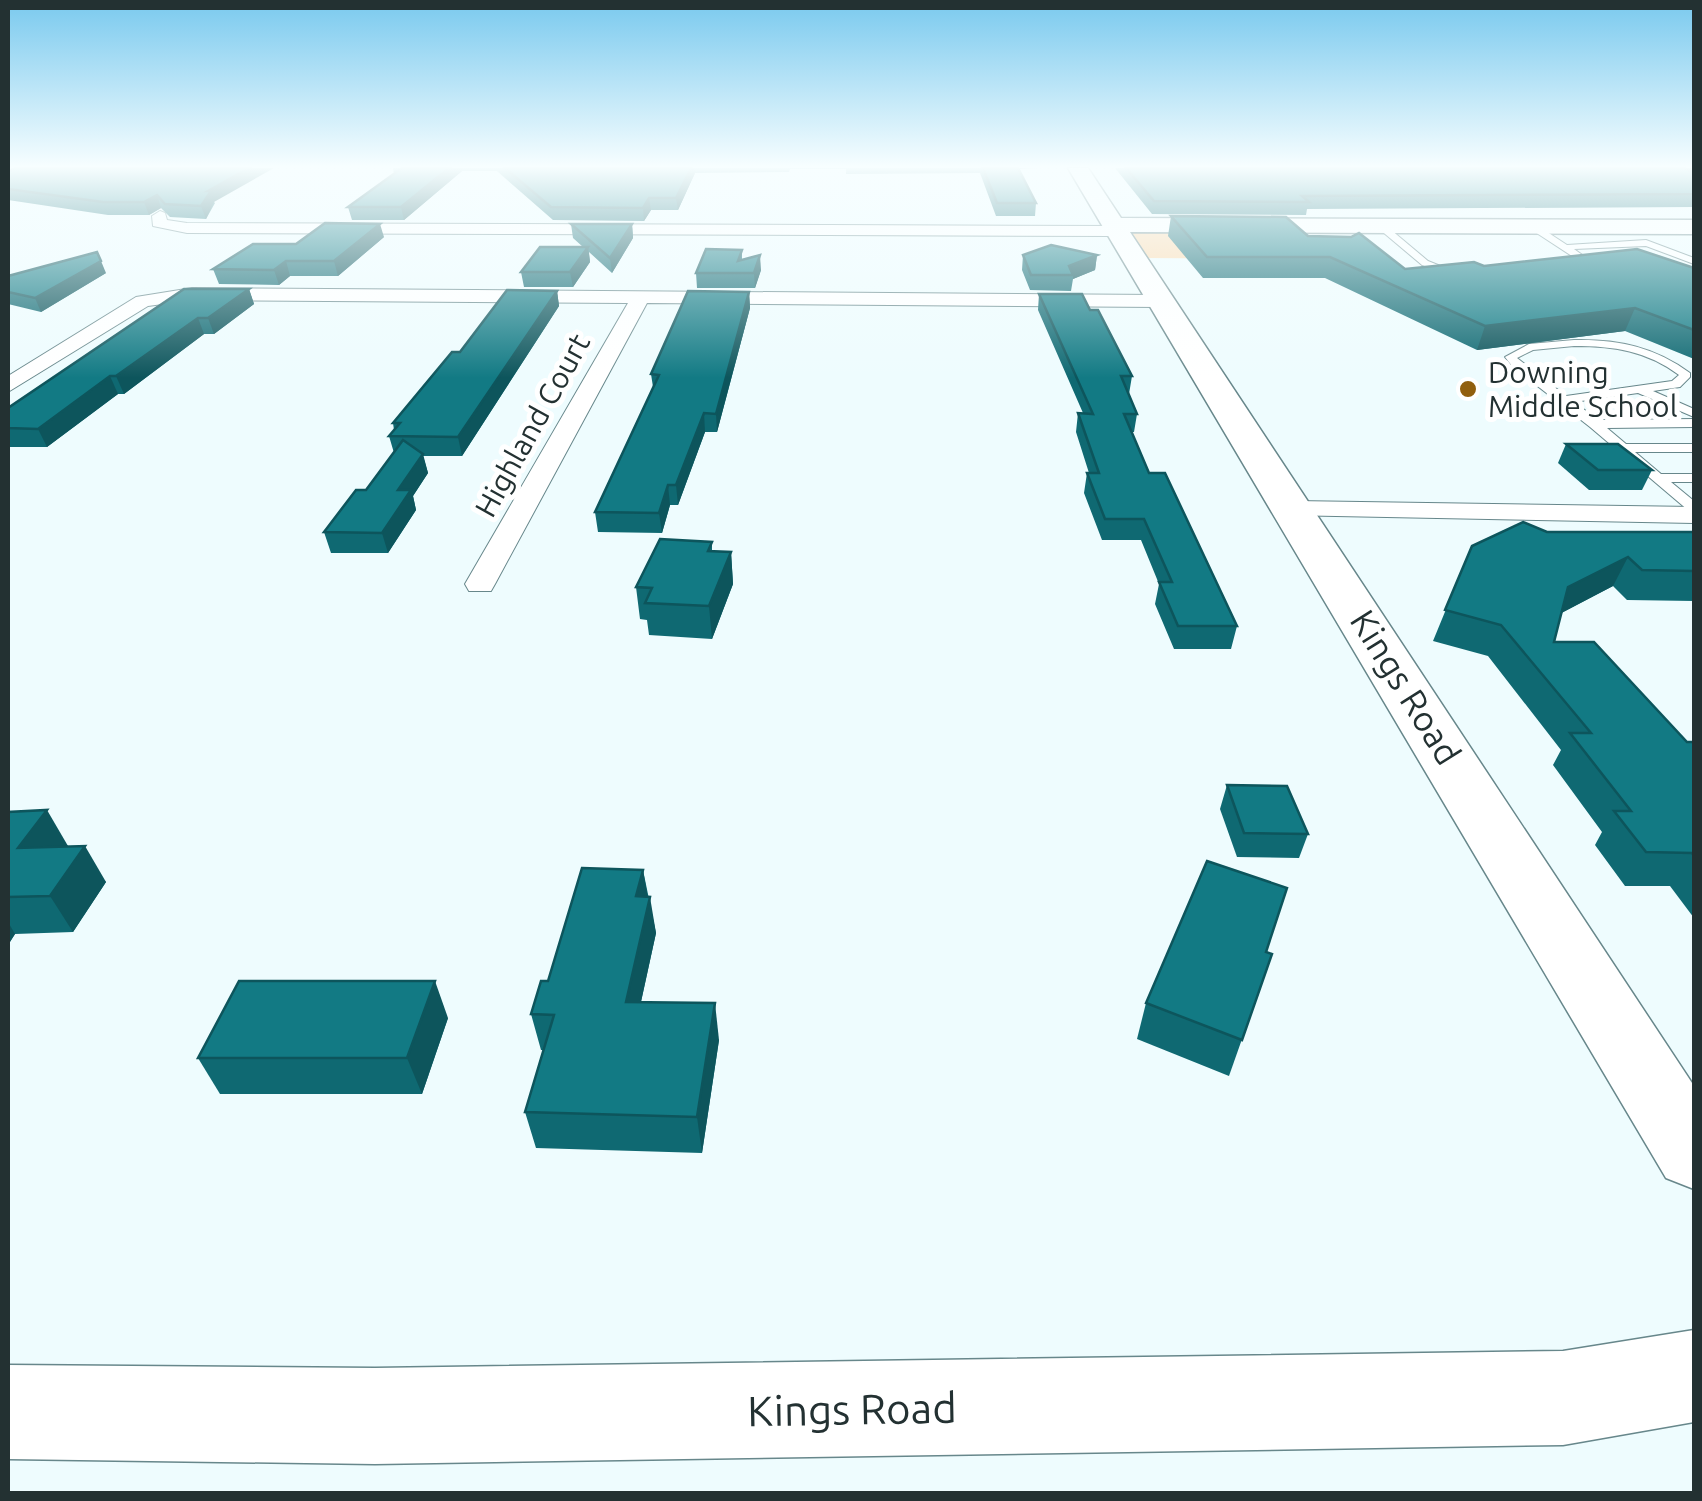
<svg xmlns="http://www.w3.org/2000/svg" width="1702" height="1501" viewBox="0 0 1702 1501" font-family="Ubuntu,sans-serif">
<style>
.green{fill:#fdd6a7}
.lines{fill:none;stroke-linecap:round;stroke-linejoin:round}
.lane-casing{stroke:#67878b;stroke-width:2}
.street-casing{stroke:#67878b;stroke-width:2}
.secondary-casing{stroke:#67878b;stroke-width:3}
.lane{fill:#fff;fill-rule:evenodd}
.street{fill:#fff;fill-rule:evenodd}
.secondary{fill:#fff;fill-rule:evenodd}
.wall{fill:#0f6972}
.shaded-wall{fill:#0d555c}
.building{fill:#127a84;stroke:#0d555c;stroke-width:2.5}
.poi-dot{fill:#915f0e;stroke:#fff;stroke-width:4}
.labels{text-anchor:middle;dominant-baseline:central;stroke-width:10;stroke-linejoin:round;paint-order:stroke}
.far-poi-label{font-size:30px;fill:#233132;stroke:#fff;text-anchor:start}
.far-street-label{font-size:30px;fill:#233132;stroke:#fff}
.street-label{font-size:35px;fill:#233132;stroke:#fff}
.near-street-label{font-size:42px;fill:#233132;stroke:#fff}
</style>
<rect width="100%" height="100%" fill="#eefcfe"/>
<polygon class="green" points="1267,229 1294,259 1141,258 1125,230"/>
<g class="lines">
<defs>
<g id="lane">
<polygon points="1378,224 1384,224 1428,261 1458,273 1453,276 1422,265 1378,228"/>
<polygon points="1529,224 1535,224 1567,245 1646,240 1694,258 1694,264 1646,246 1574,249 1592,262 1571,267 1568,262 1578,260 1529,228"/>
<path d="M1574,340C1618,339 1655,347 1690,373V377L1680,387L1653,391L1694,409V417L1638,393L1574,402L1598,420L1694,419V427L1607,428L1626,444H1694V452H1635L1661,474H1694V482H1671L1694,501V512L1689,511L1590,427L1512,366L1505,357L1529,344ZM1574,346C1614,346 1647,351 1679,375L1672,381L1566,396L1517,358L1533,350Z"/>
</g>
<g id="street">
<polygon points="160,211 165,213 167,220 187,223 1116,226 1124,231 1116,236 187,233 153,226 152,216"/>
<polygon points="192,288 1160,295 1169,301 1160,307 647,303 495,584 491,591 469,591 465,584 628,303 192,300 148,306 8,392 8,376 136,297"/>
<polygon points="1295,501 1694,507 1694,523 1285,515 1281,509"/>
</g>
<g id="secondary">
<polygon points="1068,168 1088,168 1121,218 1694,220 1694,234 1130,232 1694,1086 1694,1189 1666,1178"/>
<polygon points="1694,1330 1694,1422 1563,1445 375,1464 8,1459 8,1365 375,1368 1563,1351"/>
</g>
</defs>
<use href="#lane" class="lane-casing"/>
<use href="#street" class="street-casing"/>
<use href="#secondary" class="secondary-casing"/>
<use href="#lane" class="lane"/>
<use href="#street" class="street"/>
<use href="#secondary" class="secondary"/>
</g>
<g class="wall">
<polygon points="393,168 1038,168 1019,169 1036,203 1035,216 996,216 980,173 846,174 846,169 790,169 789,172 695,173 678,210 651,210 644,221 553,220 497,171 462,171 404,220 352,220 348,207 394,174"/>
<polygon points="1115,168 1694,168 1694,207 1307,209 1306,215 1152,214"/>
<polygon points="8,171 214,202 215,203 206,219 170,217 161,208 149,215 108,215 8,200"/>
<polygon points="1171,216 1308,236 1405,269 1484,266 1694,268 1694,359 1625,331 1477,350 1325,278 1203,278 1168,236"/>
<polygon points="571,224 632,224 633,238 612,273 589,252 590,262 573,287 524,287 521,272 583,247 573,238"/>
<polygon points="384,237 338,276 290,276 279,285 219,284 213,269 296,244"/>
<polygon points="742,250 742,260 761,270 755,288 697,288 696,273"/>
<polygon points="1023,255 1097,255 1095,270 1073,279 1071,291 1030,290 1022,270"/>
<polygon points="106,273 41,312 8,304 8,276"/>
<polygon points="249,289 254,304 214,334 204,334 124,394 118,394 47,447 8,447 8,408"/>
<polygon points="557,291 559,306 462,456 423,456 428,473 413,496 416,510 388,553 331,553 324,532 366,490 394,453 389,436 394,430 393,423 460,352"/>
<polygon points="749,292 750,308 717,432 705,432 678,505 670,505 662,533 598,532 595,512 653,387 651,374"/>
<polygon points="1039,294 1090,310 1132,376 1129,394 1137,414 1134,432 1132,432 1149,473 1237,626 1231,649 1174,649 1155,604 1159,584 1141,540 1102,540 1084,493 1087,473 1089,473 1076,432 1078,413 1083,413 1038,310"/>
<polygon points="1566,444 1652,470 1642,490 1589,490 1558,463"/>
<polygon points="1547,532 1694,532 1694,601 1627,600 1613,586 1561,613 1554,642 1687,742 1694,742 1694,918 1670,886 1625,886 1595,845 1602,832 1553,765 1561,750 1488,656 1433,641 1472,546"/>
<polygon points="712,542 712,551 731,552 733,584 712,639 649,635 647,620 640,619 636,587"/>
<polygon points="1227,785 1308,834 1299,858 1237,857 1220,809"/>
<polygon points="8,812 68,846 106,882 73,932 15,934 8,945"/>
<polygon points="643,870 656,933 641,1002 719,1040 702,1153 536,1148 525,1112 543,1050 541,1050 531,1014 548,981"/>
<polygon points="1266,952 1272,954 1229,1076 1137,1039 1146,1003"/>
<polygon points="448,1018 422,1094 220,1094 198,1058"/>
</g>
<g class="shaded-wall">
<polygon points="249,168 274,168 214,202 206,219 201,206 208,191"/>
<polygon points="449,168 462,168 462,171 404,220 401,207"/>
<polygon points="691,168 695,168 695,173 678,210 676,198"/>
<polygon points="157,195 161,208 149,215 144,202"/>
<polygon points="649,198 651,210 644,221 643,208"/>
<polygon points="380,224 384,237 338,276 334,261"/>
<polygon points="632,224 633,238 612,273 610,258"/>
<polygon points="588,247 590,262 573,287 570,272"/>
<polygon points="760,255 761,270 755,288 754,273"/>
<polygon points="1097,255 1095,270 1073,279 1073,275 1069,266"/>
<polygon points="101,261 106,273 41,312 35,298"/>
<polygon points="286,261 290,276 279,285 274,270"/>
<polygon points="249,289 254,304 214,334 208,318"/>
<polygon points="557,291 559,306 462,456 458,437"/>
<polygon points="749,292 750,308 717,432 716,414"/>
<polygon points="1635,308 1625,331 1477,350 1485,326"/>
<polygon points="198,318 204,334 124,394 116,376"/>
<polygon points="110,376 118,394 47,447 38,429"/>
<polygon points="704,413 705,432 678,505 676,485"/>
<polygon points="423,454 428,473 413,496 416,510 388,553 382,533 398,490"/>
<polygon points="668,485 670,505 662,533 659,513"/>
<polygon points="731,552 733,584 712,639 709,606"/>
<polygon points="1628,557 1613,586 1554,617 1568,587"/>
<polygon points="47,810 68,846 41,884 18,848"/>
<polygon points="85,846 106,882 73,932 50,896"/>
<polygon points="643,870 649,904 650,897 656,933 633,1038 626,1002 636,896"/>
<polygon points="8,922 15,934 8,945"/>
<polygon points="435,981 448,1018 422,1094 407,1058"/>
<polygon points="715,1003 719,1040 702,1153 697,1117"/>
</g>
<g class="building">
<polygon points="16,168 249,168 208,191 211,191 201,206 165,204 157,195 144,202 103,202 8,189 8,171"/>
<polygon points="402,168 449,168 401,207 348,207"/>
<polygon points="505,168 691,168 676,198 649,198 643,208 551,207"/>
<polygon points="983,168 1018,168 1036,203 997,203"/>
<polygon points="1126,168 1684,168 1694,173 1694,194 1302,196 1309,202 1154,201"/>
<polygon points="1171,216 1286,217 1308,236 1351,237 1359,233 1405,269 1474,262 1484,266 1637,249 1694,268 1694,330 1635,308 1485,326 1330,257 1207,257"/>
<polygon points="325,223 380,224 334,261 286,261 274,270 213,269 253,244 296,244"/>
<polygon points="571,224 632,224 610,258"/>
<polygon points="1051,245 1097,255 1069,266 1073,275 1031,275 1023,255"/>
<polygon points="540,247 588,247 570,272 521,272"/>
<polygon points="706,249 742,250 738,261 760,255 754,273 696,273"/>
<polygon points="97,252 101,261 35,298 8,292 8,276"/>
<polygon points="184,289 249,289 208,318 198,318 116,376 110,376 38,429 8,428 8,408"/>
<polygon points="507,290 557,291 458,437 389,436 400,423 393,423 452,352 460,352"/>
<polygon points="688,291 749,292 716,414 704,413 676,485 668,485 659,513 595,512 659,375 651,374"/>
<polygon points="1039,294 1082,294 1090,310 1098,310 1132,376 1121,376 1137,414 1124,414 1149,473 1165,473 1237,626 1178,626 1159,582 1172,582 1144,519 1105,519 1087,473 1099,473 1078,413 1093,414"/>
<polygon points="403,440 423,454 398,490 411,490 382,533 324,532 356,490 366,490"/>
<polygon points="1566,444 1618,444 1652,470 1598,470"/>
<polygon points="1523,522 1547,532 1694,532 1694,571 1642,570 1628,557 1568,587 1554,642 1594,642 1687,742 1694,742 1694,856 1692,853 1646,852 1614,811 1631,811 1570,733 1591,733 1501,625 1445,610 1472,546"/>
<polygon points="660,539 712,542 708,551 731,552 709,606 645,603 652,588 636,587"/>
<polygon points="1227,785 1287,786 1308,834 1244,833"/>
<polygon points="47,810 18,848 85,846 50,896 8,897 8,812"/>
<polygon points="1207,861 1287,888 1266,952 1272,954 1242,1040 1146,1003"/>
<polygon points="582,868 643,870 636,896 650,897 626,1002 715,1003 697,1117 525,1112 554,1015 531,1014 541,981 548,981"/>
<polygon points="239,981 435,981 407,1058 198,1058"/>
</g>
<linearGradient id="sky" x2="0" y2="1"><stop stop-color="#79c9ee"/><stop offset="0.44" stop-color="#f7feff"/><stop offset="1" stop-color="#f7feff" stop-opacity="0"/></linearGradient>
<rect width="1702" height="378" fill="url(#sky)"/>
<circle class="poi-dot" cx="1468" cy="389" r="10"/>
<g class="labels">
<g class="far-poi-label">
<text x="1488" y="372">Downing<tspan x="1488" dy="34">Middle School</tspan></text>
</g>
<g class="far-street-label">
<text transform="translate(532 425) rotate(-61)">Highland Court</text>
</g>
<g class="street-label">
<text transform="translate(1406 687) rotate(58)">Kings Road</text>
</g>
<g class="near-street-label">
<text transform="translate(852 1409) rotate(-1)">Kings Road</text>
</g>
</g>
<rect width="1702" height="1501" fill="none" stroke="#233132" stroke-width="20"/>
</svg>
